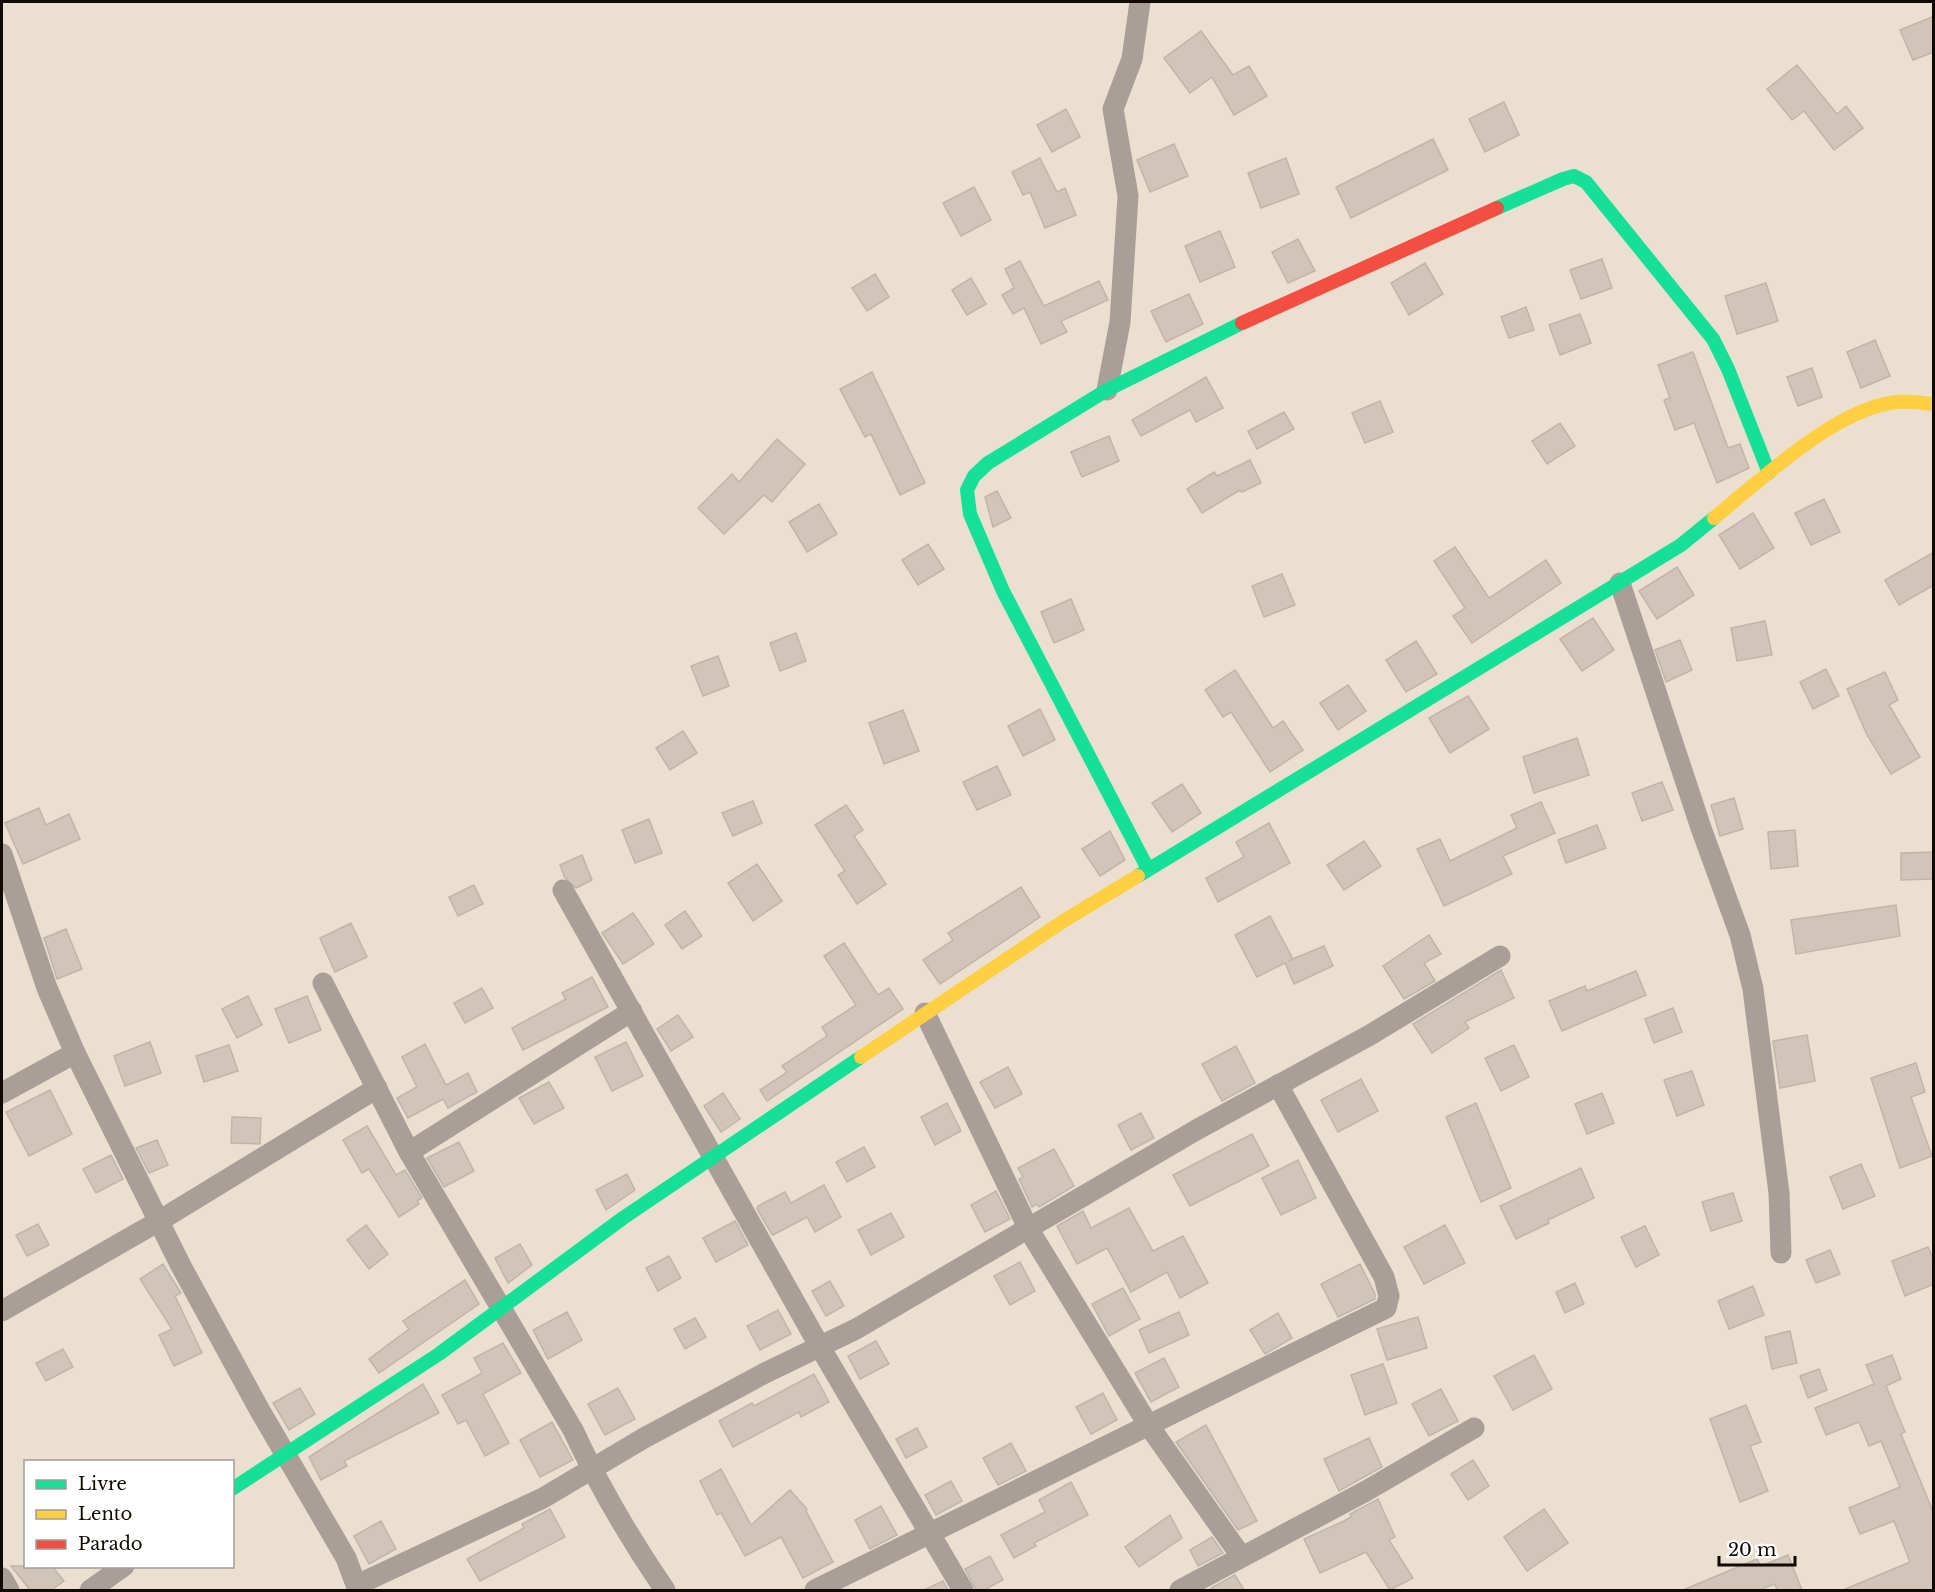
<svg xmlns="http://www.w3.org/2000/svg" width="1935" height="1592" viewBox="0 0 1935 1592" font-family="'Libre Baskerville',serif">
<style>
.building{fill:#d0c5b8;stroke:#bfb6aa;stroke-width:1.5}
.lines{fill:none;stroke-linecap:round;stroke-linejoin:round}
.street{stroke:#aa9e98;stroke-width:21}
.fast{stroke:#16e098;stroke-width:14}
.slow{stroke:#ffcf43;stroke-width:14}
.jam{stroke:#f24e42;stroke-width:14}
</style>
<rect width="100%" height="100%" fill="#ebdfcf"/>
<g class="building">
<polygon points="1934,16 1934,52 1913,60 1900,30"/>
<polygon points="1201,31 1233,75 1249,66 1267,96 1234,115 1212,77 1190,93 1164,58"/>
<polygon points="1797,65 1837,114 1846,106 1863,128 1834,150 1804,111 1792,120 1767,89"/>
<polygon points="1504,102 1519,135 1485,152 1469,119"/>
<polygon points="1066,109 1080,137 1052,152 1037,125"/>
<polygon points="1433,139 1448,170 1351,218 1336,187"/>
<polygon points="1174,144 1188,176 1150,192 1137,160"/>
<polygon points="1040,158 1057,192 1065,188 1076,215 1045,228 1030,192 1023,195 1012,172"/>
<polygon points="1286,158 1299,194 1261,208 1248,173"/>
<polygon points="974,187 991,220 961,236 943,203"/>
<polygon points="1220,231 1235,267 1200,282 1185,246"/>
<polygon points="1298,239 1315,271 1288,283 1272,252"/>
<polygon points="1602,259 1612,288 1581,299 1570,270"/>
<polygon points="1020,261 1044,306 1099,281 1108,300 1061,321 1067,332 1041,344 1024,308 1013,314 1002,295 1014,288 1005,269"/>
<polygon points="1425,263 1443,294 1409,315 1391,283"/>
<polygon points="875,274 889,297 867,311 852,288"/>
<polygon points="971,278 986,304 967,315 952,290"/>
<polygon points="1766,283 1778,321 1737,334 1725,296"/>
<polygon points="1189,294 1203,324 1166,342 1151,311"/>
<polygon points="1526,307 1534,330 1509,338 1501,317"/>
<polygon points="1580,314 1591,343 1560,355 1549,325"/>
<polygon points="1875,340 1890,376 1861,388 1847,352"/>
<polygon points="1693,352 1728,448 1740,444 1749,468 1717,483 1694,423 1675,430 1664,400 1670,398 1658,365"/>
<polygon points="1812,368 1822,397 1798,406 1787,377"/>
<polygon points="872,372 925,483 900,495 871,434 865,437 840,389"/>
<polygon points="1206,377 1223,408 1196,422 1190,410 1141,436 1132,420"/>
<polygon points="1380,401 1393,432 1365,443 1352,413"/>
<polygon points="1284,412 1294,429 1257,449 1248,431"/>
<polygon points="1560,423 1575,446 1547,464 1532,441"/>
<polygon points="1109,436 1119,461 1082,477 1071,452"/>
<polygon points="777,439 805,464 772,502 764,495 724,534 698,508 732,474 739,482"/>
<polygon points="1250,460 1261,483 1242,492 1240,490 1202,513 1187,489 1214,472 1217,476"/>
<polygon points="997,491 1011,518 993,527 985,497"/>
<polygon points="1824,499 1840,532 1811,545 1795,513"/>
<polygon points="819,504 837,534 807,552 789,522"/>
<polygon points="1753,513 1774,548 1740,569 1719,535"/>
<polygon points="928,544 944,569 918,585 902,560"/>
<polygon points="1455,547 1489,598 1546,560 1561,583 1472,643 1453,616 1465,608 1434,561"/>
<polygon points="1934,552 1934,585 1899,605 1885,580"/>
<polygon points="1677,567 1694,595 1657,619 1639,591"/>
<polygon points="1282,574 1295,605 1264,617 1252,586"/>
<polygon points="1071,599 1084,630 1054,643 1041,612"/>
<polygon points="1593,618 1614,650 1582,671 1560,639"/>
<polygon points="1765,621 1772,655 1737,661 1731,628"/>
<polygon points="796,633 806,661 780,671 770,643"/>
<polygon points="1680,640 1692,670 1666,682 1655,650"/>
<polygon points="1416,641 1437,674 1406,692 1386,660"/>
<polygon points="718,656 729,686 703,696 691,666"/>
<polygon points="1826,669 1839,696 1813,709 1800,682"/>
<polygon points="1235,670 1273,728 1283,721 1303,750 1270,772 1231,712 1223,717 1205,690"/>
<polygon points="1885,672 1898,700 1889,705 1920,757 1891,774 1867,735 1847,689"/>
<polygon points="1348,685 1366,711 1338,730 1320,703"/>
<polygon points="1468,696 1489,729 1450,753 1429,718"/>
<polygon points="1040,709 1055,740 1023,756 1008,726"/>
<polygon points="903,710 919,751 884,764 869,723"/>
<polygon points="683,731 697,753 670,770 656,748"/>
<polygon points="1577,738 1589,775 1534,793 1523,757"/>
<polygon points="997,766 1011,795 977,810 963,782"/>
<polygon points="1662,782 1673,810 1642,821 1632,793"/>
<polygon points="1182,784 1201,813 1172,832 1152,803"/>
<polygon points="1734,798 1743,829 1720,836 1711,805"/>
<polygon points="753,801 762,823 733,836 722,813"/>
<polygon points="1541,802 1555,833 1503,856 1512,874 1444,906 1417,849 1440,839 1450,861 1517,828 1511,815"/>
<polygon points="846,805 863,830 854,836 886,884 857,904 838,875 845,871 815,825"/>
<polygon points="39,808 46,825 69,814 80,839 23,864 5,823"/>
<polygon points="649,819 662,853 635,863 622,830"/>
<polygon points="1269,823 1290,863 1218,902 1206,878 1244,857 1236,842"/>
<polygon points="1597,825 1606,848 1566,863 1558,840"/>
<polygon points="1795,830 1798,866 1771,869 1768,832"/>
<polygon points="1110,831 1125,860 1100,876 1082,849"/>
<polygon points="1364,841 1381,866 1344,890 1327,865"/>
<polygon points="1934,852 1934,879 1901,880 1901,853"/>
<polygon points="582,855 592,880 576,888 565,878 560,865"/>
<polygon points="757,864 782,901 753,921 728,883"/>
<polygon points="474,885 483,904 458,916 449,897"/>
<polygon points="1021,887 1040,917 940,984 923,960 953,940 948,933"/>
<polygon points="1896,905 1900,936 1796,954 1791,920"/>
<polygon points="685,911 702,936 682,949 665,925"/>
<polygon points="633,913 654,944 623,964 602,933"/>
<polygon points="1270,916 1293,959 1288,961 1324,946 1333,966 1294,984 1285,963 1257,977 1235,935"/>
<polygon points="351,923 367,957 335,972 320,938"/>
<polygon points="66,929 82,969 57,979 44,938"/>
<polygon points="1429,935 1441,954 1424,963 1435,981 1404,999 1383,966"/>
<polygon points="844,943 878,995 889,988 903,1009 767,1101 760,1090 787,1072 782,1066 827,1036 822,1027 856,1005 824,956"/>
<polygon points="1501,970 1514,998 1465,1022 1469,1028 1432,1053 1413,1024"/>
<polygon points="1636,971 1646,995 1562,1031 1549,1001 1585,986 1587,991"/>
<polygon points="592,977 608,1007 523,1050 512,1028 566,999 562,993"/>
<polygon points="482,988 493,1008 465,1023 454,1003"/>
<polygon points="248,996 262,1025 237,1038 222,1009"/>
<polygon points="307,996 321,1030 289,1043 275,1009"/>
<polygon points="1673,1008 1682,1032 1654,1043 1645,1019"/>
<polygon points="678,1015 693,1037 671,1051 657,1029"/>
<polygon points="1807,1035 1815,1081 1780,1088 1773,1041"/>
<polygon points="150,1042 161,1073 125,1086 114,1056"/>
<polygon points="626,1042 643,1076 612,1091 595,1057"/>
<polygon points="425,1044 446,1085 468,1073 477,1092 448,1108 443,1099 408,1118 397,1098 417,1087 402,1057"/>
<polygon points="229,1045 238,1071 204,1082 196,1056"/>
<polygon points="1514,1045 1529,1077 1501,1091 1485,1058"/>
<polygon points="1236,1046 1255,1083 1222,1101 1202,1064"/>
<polygon points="1916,1063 1925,1092 1911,1097 1932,1156 1900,1168 1871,1078"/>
<polygon points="1008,1067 1022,1094 995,1108 980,1082"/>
<polygon points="1692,1071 1704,1105 1677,1116 1664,1080"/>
<polygon points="1361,1079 1378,1111 1338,1132 1321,1100"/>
<polygon points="549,1082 564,1108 534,1124 519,1098"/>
<polygon points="50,1090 72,1134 29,1156 6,1112"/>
<polygon points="723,1093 740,1119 721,1132 704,1106"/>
<polygon points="1602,1093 1614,1123 1587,1134 1575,1104"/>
<polygon points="947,1103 961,1131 935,1145 921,1117"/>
<polygon points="1476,1103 1511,1188 1481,1202 1446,1117"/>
<polygon points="1141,1113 1154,1138 1131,1150 1118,1125"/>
<polygon points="232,1117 261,1118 260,1144 231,1143"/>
<polygon points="367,1126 396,1175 405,1170 422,1198 417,1201 419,1204 399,1217 369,1169 362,1173 343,1140"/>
<polygon points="1252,1134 1269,1166 1190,1206 1173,1175"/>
<polygon points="157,1140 168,1165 149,1173 136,1148"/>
<polygon points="459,1142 474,1171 444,1187 427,1158"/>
<polygon points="864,1147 875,1167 847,1182 836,1162"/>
<polygon points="1054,1149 1074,1186 1039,1207 1037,1204 1032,1207 1019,1179 1023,1177 1018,1168"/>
<polygon points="111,1155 123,1179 96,1193 83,1169"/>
<polygon points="1298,1160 1316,1198 1281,1215 1262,1178"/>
<polygon points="1861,1164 1875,1196 1843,1209 1830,1177"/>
<polygon points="1581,1168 1594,1198 1548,1220 1549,1223 1516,1239 1500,1206"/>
<polygon points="627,1174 635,1190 606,1210 596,1190"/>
<polygon points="824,1185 841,1217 815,1232 807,1217 773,1235 771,1233 757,1209 758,1206 785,1192 791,1203"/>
<polygon points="996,1191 1010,1219 985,1232 971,1205"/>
<polygon points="1733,1193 1742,1221 1711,1231 1702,1202"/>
<polygon points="1129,1208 1153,1251 1183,1236 1208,1283 1180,1298 1167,1272 1131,1292 1107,1248 1077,1264 1057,1226 1083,1211 1091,1228"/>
<polygon points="891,1213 904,1237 871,1255 858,1230"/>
<polygon points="735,1221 748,1245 716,1262 703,1238"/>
<polygon points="38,1224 49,1245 27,1256 16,1235"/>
<polygon points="366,1225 388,1254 369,1269 347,1240"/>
<polygon points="1445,1225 1465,1263 1424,1284 1404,1247"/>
<polygon points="1645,1226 1659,1255 1636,1267 1621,1237"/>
<polygon points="520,1244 532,1265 508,1283 495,1258"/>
<polygon points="1928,1247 1934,1261 1934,1284 1905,1296 1892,1261"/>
<polygon points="1830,1250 1840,1274 1816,1283 1806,1260"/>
<polygon points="669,1256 681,1278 658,1291 646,1268"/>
<polygon points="1020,1262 1035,1291 1010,1305 994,1276"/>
<polygon points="163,1264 181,1293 175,1296 202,1353 174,1366 159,1335 172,1329 140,1279"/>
<polygon points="1360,1264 1375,1294 1375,1299 1338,1317 1321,1284"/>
<polygon points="465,1280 479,1304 379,1373 369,1359 409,1329 403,1321"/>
<polygon points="830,1281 844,1306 826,1316 812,1291"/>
<polygon points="1575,1283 1584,1304 1565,1313 1556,1292"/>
<polygon points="1753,1286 1764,1315 1729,1329 1718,1301"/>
<polygon points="1123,1288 1140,1319 1109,1336 1092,1304"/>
<polygon points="778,1310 791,1334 760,1350 747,1326"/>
<polygon points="567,1312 582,1340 548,1359 533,1330"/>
<polygon points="1179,1312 1189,1335 1149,1353 1139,1330"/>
<polygon points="1278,1313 1292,1338 1265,1354 1250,1330"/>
<polygon points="1418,1317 1427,1348 1387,1360 1377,1329"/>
<polygon points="695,1318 706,1337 685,1349 674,1329"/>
<polygon points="1790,1331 1797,1363 1772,1369 1765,1337"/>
<polygon points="876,1341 889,1364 860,1379 848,1356"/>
<polygon points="503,1343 521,1373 483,1394 509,1443 485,1456 466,1420 458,1424 442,1395 482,1373 474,1358"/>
<polygon points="63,1349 73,1367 46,1381 36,1363"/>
<polygon points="1534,1355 1552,1389 1513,1410 1494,1376"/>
<polygon points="1892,1355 1901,1379 1886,1386 1905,1432 1901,1434 1934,1514 1934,1590 1843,1590 1910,1562 1894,1521 1860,1534 1849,1508 1900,1487 1881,1441 1869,1446 1859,1422 1826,1435 1815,1408 1874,1384 1866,1365"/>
<polygon points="1164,1358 1179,1387 1151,1402 1135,1373"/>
<polygon points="1383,1364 1397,1403 1365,1415 1351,1375"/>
<polygon points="1819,1369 1827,1390 1808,1398 1800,1376"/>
<polygon points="814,1374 829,1402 801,1417 799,1412 733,1447 719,1421 752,1403 754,1406"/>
<polygon points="423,1384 439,1413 344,1461 347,1466 321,1480 309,1457"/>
<polygon points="300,1388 315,1414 289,1430 273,1403"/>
<polygon points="618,1388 635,1419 605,1435 588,1404"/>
<polygon points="1441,1389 1458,1421 1429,1436 1412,1404"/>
<polygon points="1103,1393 1117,1420 1091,1434 1076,1407"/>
<polygon points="1746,1405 1761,1442 1750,1446 1768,1491 1740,1502 1710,1419"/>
<polygon points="552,1422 573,1460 540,1477 520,1440"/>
<polygon points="1206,1425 1257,1521 1238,1530 1176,1442"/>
<polygon points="917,1428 927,1447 906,1458 896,1439"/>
<polygon points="1369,1438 1382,1467 1339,1491 1324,1459"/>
<polygon points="1011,1443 1026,1471 998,1485 983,1458"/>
<polygon points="1473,1460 1489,1486 1468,1500 1451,1474"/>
<polygon points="721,1469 751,1525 790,1490 807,1509 806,1511 833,1562 803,1578 781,1537 745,1556 721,1513 717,1515 700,1481"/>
<polygon points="951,1481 962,1501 936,1515 925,1495"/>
<polygon points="1071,1482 1088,1515 1034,1543 1036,1546 1014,1558 1001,1535 1045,1512 1039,1500"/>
<polygon points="1378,1499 1395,1537 1389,1540 1413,1578 1390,1590 1366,1552 1320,1573 1304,1539 1344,1521 1351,1517 1350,1514"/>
<polygon points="881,1506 897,1535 870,1549 855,1520"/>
<polygon points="550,1509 565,1537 480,1581 467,1559 524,1528 522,1524"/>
<polygon points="1544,1509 1568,1543 1527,1571 1504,1537"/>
<polygon points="1170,1515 1182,1538 1139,1567 1125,1547"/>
<polygon points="381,1521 396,1549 369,1564 354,1536"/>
<polygon points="1212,1537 1223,1553 1198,1566 1190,1550"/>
<polygon points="1788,1555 1802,1590 1777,1590 1775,1584 1759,1590 1683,1590 1757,1559 1761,1566"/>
<polygon points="990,1556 1003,1580 984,1590 976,1590 965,1569"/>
<polygon points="11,1566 52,1566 64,1581 51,1590 30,1590"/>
<polygon points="1235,1575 1244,1590 1212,1590 1211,1588"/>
<polygon points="943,1581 948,1590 924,1590"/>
</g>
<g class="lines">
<g class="street">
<polyline points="1107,390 1120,322 1128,196 1113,109 1132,59 1140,2"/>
<polyline points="1620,583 1701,828 1740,935 1753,989 1779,1193 1781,1253"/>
<polyline points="2,854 47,988 75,1053 181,1266 259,1409 346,1558 358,1590"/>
<polyline points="563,890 820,1347 963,1590"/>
<path d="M323,983L409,1152L573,1430C599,1486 630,1539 665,1590"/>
<polyline points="925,1013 1029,1230 1149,1426 1241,1556"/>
<polyline points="2,1093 75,1053"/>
<polyline points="409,1152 632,1011"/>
<polyline points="2,1311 159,1221 377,1088"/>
<polyline points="2,1578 9,1590"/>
<polyline points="357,1585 543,1498 644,1438 765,1373 856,1329 1198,1129 1370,1035 1500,956"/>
<polyline points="90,1590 124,1566"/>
<polyline points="815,1590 1386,1308 1389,1296 1384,1277 1278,1085"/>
<polyline points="1180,1590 1366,1491 1474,1428"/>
</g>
<g class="fast">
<polyline points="1497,208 1563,179 1574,176 1586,182 1713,339 1728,369 1769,473"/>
<polyline points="1148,869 1003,591 970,514 967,490 974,476 988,463 1107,390 1242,323"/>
<polyline points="1138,876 1681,545 1714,518"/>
<polyline points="232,1489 439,1354 623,1218 861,1057"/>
</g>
<g class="slow">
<path d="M1714,518C1761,480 1836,408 1897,402C1909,401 1922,403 1934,404"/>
<polyline points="861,1057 1065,920 1138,876"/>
</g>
<polyline class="jam" points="1242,323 1497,208"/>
</g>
<rect width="1935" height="1592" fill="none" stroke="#110a03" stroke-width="6"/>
<rect x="24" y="1460" width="210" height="108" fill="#ffffff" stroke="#a09d9a" stroke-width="1.5"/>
<rect x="36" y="1480" width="30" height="9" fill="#16e098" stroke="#a09d9a" stroke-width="1.5"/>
<text x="78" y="1490" font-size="18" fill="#110a03">Livre</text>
<rect x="36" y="1510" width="30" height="9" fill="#ffcf43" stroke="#a09d9a" stroke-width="1.5"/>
<text x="78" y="1520" font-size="18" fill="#110a03">Lento</text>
<rect x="36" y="1540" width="30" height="9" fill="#f24e42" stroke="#a09d9a" stroke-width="1.5"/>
<text x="78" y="1550" font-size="18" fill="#110a03">Parado</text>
<path d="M1719 1556v9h76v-9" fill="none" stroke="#110a03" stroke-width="3"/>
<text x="1728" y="1556" font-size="18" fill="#110a03" stroke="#ffffff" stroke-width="4.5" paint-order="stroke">20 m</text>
</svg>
